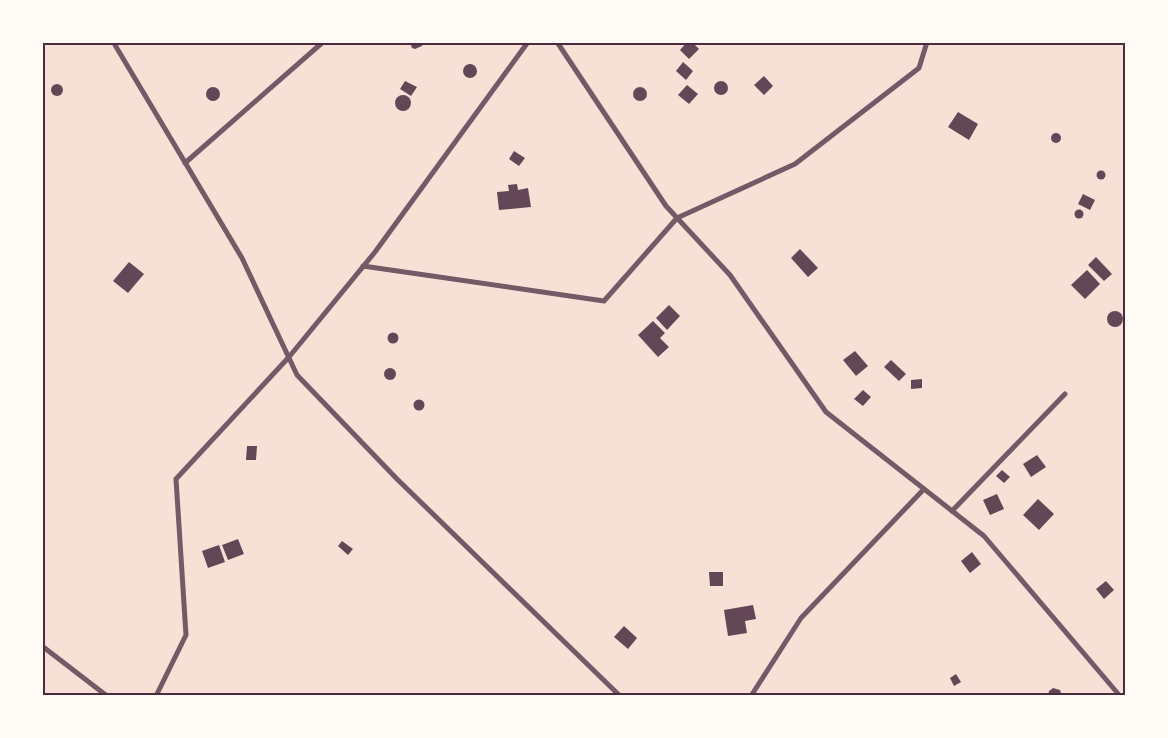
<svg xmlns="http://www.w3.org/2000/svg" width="1168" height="738" viewBox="0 0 1168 738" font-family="'Public Sans',sans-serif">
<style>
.building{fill:#644757}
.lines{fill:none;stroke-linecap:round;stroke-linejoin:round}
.minor{stroke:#755966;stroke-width:5}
.neatline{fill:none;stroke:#4a2c40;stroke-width:2}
</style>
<rect width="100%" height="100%" fill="#f7e1d7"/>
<g class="building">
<polygon points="410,42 423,42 422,46 415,49 412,48"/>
<polygon points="687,42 692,42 699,49 689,59 680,50"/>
<polygon points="683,62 693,71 686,80 676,71"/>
<circle cx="470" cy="71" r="7"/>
<polygon points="764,76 773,86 764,95 754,85"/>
<polygon points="405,81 417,87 411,96 400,89"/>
<circle cx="721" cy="88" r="7"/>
<circle cx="57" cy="90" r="6"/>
<polygon points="687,85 698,94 689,104 678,95"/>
<circle cx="213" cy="94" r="7"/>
<circle cx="640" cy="94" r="7"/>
<circle cx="403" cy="103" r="8"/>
<polygon points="958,112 978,124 969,140 948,127"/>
<circle cx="1056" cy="138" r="5"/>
<polygon points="514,151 525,158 519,166 509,159"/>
<circle cx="1101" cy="175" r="4.5"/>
<polygon points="517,184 518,190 528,188 531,207 499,210 497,192 509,191 508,185"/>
<polygon points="1083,194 1095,200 1090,210 1078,204"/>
<circle cx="1079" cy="214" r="4.5"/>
<polygon points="800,249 818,268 808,277 791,258"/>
<polygon points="1096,257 1112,274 1104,281 1088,265"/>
<polygon points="129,262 144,274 128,293 113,281"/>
<polygon points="1087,270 1100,284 1085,299 1071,285"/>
<polygon points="669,305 680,316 667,330 656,318"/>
<circle cx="1115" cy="319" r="8"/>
<polygon points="653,321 665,333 660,338 669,347 658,357 638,335"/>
<circle cx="393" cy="338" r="5.5"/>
<polygon points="855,351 868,366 856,376 843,360"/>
<polygon points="891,360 906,374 899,381 884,367"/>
<circle cx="390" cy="374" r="6"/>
<polygon points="922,379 922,388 911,389 911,380"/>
<polygon points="863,390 871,397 863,406 854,399"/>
<circle cx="419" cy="405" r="5.5"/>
<polygon points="247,446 257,446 256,460 246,460"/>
<polygon points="1037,455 1046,467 1031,477 1023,464"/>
<polygon points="1002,470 1010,477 1004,483 996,476"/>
<polygon points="997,494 1004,509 990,515 983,500"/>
<polygon points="1038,499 1054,514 1039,530 1023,515"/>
<polygon points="238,539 244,554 228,560 222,545"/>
<polygon points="342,541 353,549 348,555 338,546"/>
<polygon points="219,545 225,562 208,568 202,551"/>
<polygon points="972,552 981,564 970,573 961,561"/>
<polygon points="709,572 723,572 723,586 710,586"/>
<polygon points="1106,581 1114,590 1104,599 1096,589"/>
<polygon points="753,605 756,619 745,621 747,633 728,636 724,610"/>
<polygon points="624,626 637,638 628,649 614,637"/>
<polygon points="956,674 961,682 954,686 950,678"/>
<polygon points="1053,688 1060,690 1062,696 1048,696 1049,691"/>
</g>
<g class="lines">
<g class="minor">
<polyline points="115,42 115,45 242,258 297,375 397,479 620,696"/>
<polyline points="557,42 666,206 730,275 826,412 984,536 1120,696"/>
<polyline points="185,163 323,42"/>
<polyline points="363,266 604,301 677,218 795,164 919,68 927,42"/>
<polyline points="952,511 1065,394"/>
<polyline points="42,646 107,696"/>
<polyline points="156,696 186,635 176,479 289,357 375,252 528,42"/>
<polyline points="751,696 801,618 924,489"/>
</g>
</g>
<rect width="1168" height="738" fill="none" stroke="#fffaf5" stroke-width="88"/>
<rect x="44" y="44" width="1080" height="650" class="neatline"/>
</svg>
